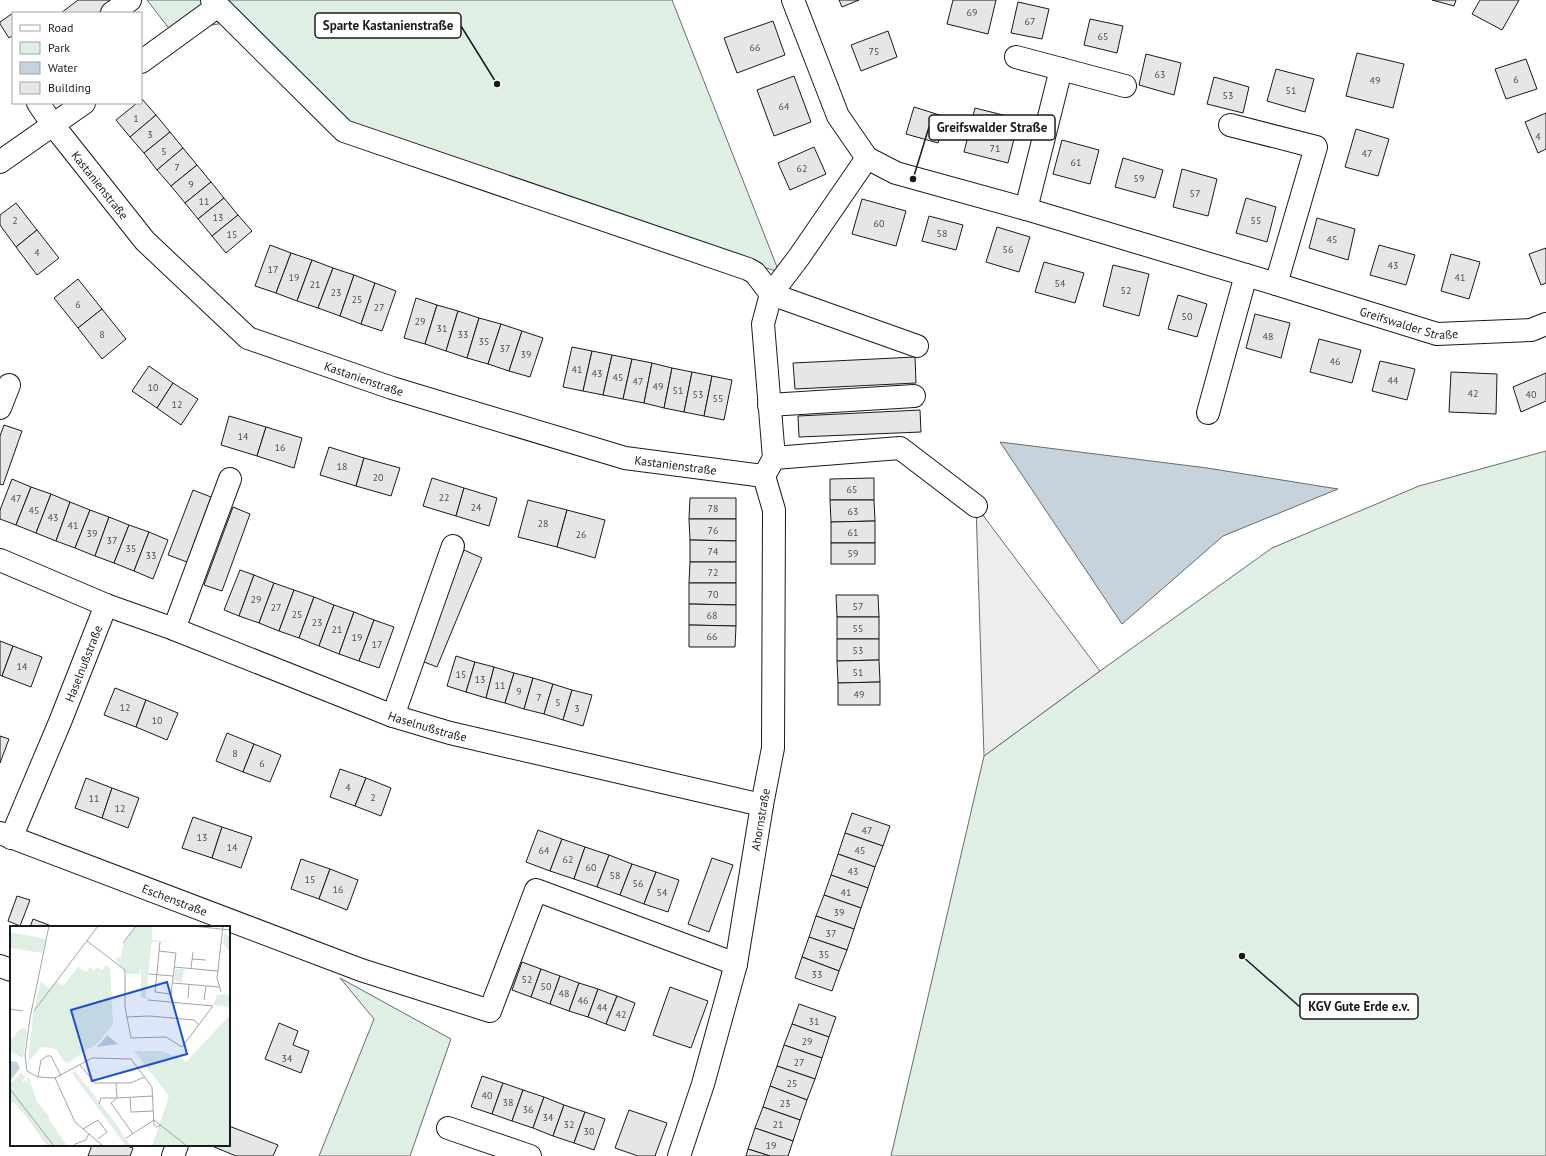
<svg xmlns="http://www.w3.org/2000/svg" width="1546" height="1156" viewBox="0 0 1546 1156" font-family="'PT Sans',sans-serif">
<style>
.green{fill:#e0efe3;stroke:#6a6a6a}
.parking{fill:#ededed;stroke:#6a6a6a}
.water{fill:#c6d2dc;stroke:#6a6a6a}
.building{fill:#e6e6e6;stroke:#1a1a1a}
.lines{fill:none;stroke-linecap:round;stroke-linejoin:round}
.minor-casing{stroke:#1a1a1a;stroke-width:24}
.minor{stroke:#fff;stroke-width:22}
.labels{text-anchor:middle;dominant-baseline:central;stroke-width:3;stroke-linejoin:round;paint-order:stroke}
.number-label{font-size:10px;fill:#4d4d4d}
.street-label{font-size:12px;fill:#1a1a1a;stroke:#fff}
.inset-road{fill:none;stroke:#a3a3a3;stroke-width:1}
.view{fill:#1d4ed8;fill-opacity:0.15;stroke:#1d4ed8;stroke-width:2}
.inset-edge{fill:none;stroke:#1a1a1a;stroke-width:2}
.leader{fill:none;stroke:#1a1a1a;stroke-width:1.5}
.callout-dot{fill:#1a1a1a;stroke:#fff;stroke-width:1.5}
.callout{fill:#fff;stroke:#1a1a1a;stroke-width:1.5}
.callout-label{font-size:13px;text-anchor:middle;font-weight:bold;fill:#1a1a1a}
</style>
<rect width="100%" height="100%" fill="#fff"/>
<g class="green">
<polygon points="147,0 672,0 779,272 343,137 225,23 171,31"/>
<polygon points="1546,451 1546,1156 891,1156 984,756 1100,671 1272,548 1419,486"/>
<polygon points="340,978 451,1039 410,1156 319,1156 374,1019"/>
</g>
<polygon class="parking" points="976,506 1100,671 984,756"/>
<polygon class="water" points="1000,442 1207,468 1338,489 1223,536 1122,624"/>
<g class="building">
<polygon points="78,0 116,0 98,13 61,13"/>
<polygon points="839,0 859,0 842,7"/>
<polygon points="953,0 996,0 988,34 947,24"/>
<polygon points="1432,0 1456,0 1454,6"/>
<polygon points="1480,0 1519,0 1502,30 1472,14"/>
<polygon points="1018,2 1049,9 1042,39 1011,33"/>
<polygon points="13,13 13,35 9,38 0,24 0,22"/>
<polygon points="1090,19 1123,26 1117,53 1084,45"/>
<polygon points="773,21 785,55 737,73 724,38"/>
<polygon points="888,31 897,57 861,71 851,45"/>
<polygon points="1357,53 1404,64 1393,108 1346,96"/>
<polygon points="1146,54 1181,63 1174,95 1139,85"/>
<polygon points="1526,59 1537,89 1506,99 1495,69"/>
<polygon points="1276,69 1314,79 1305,112 1267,101"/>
<polygon points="794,76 811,122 774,136 757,90"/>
<polygon points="1214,77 1249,87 1243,113 1207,104"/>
<polygon points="142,99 156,115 130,137 116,120 137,103 141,103"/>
<polygon points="914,107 946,117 938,143 906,134"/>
<polygon points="975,108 1019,119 1008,163 964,152"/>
<polygon points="1546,113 1546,149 1538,153 1525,122"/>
<polygon points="156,115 170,132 144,153 130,137"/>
<polygon points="1356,129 1389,139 1378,176 1345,167"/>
<polygon points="170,132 183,148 157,170 144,153"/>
<polygon points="1062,140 1099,150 1090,184 1053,174"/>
<polygon points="814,147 826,174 790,190 778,163"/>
<polygon points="183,148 197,165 171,186 157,170"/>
<polygon points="1123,158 1163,170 1155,198 1115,187"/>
<polygon points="197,165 211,182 185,203 171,186"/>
<polygon points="1182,169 1217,179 1208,216 1173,207"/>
<polygon points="211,182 224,198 198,219 185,203"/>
<polygon points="224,198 238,215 212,236 198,219"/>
<polygon points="1246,198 1276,207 1267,242 1236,233"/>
<polygon points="862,199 906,211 896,246 852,234"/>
<polygon points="16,203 37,230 16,247 0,225 0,215"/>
<polygon points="238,215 252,231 226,253 212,236"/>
<polygon points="929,216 963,225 956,250 922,241"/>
<polygon points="1317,218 1355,229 1348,260 1309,248"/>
<polygon points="997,227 1030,237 1019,272 986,262"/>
<polygon points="37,230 59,258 37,275 16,247"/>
<polygon points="270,245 291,253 276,293 255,286"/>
<polygon points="1379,245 1415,255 1406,285 1370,275"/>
<polygon points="1546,248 1546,283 1541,285 1529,254"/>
<polygon points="291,253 312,260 297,301 276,293"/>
<polygon points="1451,254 1480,262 1469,299 1441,291"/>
<polygon points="312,260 333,268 318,308 297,301"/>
<polygon points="1044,262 1084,273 1075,303 1035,292"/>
<polygon points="1113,265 1149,274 1139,316 1103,306"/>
<polygon points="333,268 354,275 340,316 318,308"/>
<polygon points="354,275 375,283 361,324 340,316"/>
<polygon points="78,279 102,309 78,328 54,298"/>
<polygon points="375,283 396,291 382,331 361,324"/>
<polygon points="1178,295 1207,304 1197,337 1168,329"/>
<polygon points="416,298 437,305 425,344 404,338"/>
<polygon points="437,305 458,311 446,351 425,344"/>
<polygon points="102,309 126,339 102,359 78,328"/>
<polygon points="458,311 479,318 467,358 446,351"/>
<polygon points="1255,314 1290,323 1281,358 1246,348"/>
<polygon points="479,318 501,324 488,364 467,358"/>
<polygon points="501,324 522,331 509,371 488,364"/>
<polygon points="522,331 543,338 530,377 509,371"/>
<polygon points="1319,339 1361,350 1352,383 1310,372"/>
<polygon points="572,347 592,351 583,391 563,387"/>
<polygon points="592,351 612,355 603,395 583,391"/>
<polygon points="612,355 632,359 623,399 603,395"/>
<polygon points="915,357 916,383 795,389 793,363"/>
<polygon points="632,359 652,363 644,403 623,399"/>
<polygon points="1380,361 1415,369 1407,400 1372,391"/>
<polygon points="652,363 672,368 664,408 644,403"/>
<polygon points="149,366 173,383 157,408 132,391"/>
<polygon points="672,368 692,372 684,412 664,408"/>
<polygon points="692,372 712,376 704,416 684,412"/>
<polygon points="1451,372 1497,374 1496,414 1449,412"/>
<polygon points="1546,373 1546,401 1521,412 1513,387"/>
<polygon points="712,376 732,380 724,420 704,416"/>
<polygon points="173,383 198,399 181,425 157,408"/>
<polygon points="920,410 921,432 799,437 798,416"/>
<polygon points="229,416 266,427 257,456 221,445"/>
<polygon points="4,425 22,431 3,485 0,484 0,436"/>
<polygon points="266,427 302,438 294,468 257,456"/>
<polygon points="329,447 364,458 356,486 320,475"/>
<polygon points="364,458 400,468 391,496 356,486"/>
<polygon points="432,478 464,488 456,516 423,506"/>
<polygon points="874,478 874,500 830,500 830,479"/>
<polygon points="12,479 31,487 16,525 0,519 0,510"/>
<polygon points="31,487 51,494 36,533 16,525"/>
<polygon points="464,488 497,498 489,526 456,516"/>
<polygon points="193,490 211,497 187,562 168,555"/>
<polygon points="51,494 70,502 56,541 36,533"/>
<polygon points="690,498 736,498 736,519 689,519"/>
<polygon points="528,500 567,510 557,547 518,537"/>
<polygon points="830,500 874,500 875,521 831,522"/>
<polygon points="70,502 90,510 75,548 56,541"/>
<polygon points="233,507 250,514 222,591 204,585"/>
<polygon points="90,510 109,517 95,556 75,548"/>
<polygon points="567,510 605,520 595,558 557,547"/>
<polygon points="109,517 129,525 114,563 95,556"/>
<polygon points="689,519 736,519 736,541 690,540"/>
<polygon points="875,521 875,543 831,543 831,522"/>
<polygon points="129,525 149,532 134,571 114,563"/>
<polygon points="149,532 168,540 153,579 134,571"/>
<polygon points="690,540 736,541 736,562 690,562"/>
<rect x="831" y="543" width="44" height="21"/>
<polygon points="464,550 482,558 437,667 419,660"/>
<polygon points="690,562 736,562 736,583 689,583"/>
<polygon points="240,570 254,575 239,616 224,610"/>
<polygon points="254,575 274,583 259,623 239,616"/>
<polygon points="274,583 294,590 279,631 259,623"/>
<polygon points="689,583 736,583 736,605 689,604"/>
<polygon points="294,590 314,597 299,638 279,631"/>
<polygon points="836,595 878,595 879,617 837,617"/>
<polygon points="314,597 334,605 319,646 299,638"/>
<polygon points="689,604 736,605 736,626 689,625"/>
<polygon points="334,605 354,612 339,654 319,646"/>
<polygon points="354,612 374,620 359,661 339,654"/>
<rect x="837" y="617" width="42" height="22"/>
<polygon points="374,620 394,627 379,668 359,661"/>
<polygon points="689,625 736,626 735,647 689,647"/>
<polygon points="837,639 879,639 879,660 837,661"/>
<polygon points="0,641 13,646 2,676 0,675"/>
<polygon points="13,646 42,657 31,687 2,676"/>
<polygon points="456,656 475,662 466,692 447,686"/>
<polygon points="879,660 880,682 838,683 837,661"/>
<polygon points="475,662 494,667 486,698 466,692"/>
<polygon points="494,667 514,673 505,703 486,698"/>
<polygon points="514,673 533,678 524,709 505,703"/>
<polygon points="533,678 553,684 544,714 524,709"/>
<polygon points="880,682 880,705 838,705 838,683"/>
<polygon points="553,684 572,690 563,720 544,714"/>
<polygon points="115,688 146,700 136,727 104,715"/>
<polygon points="572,690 592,695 583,726 563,720"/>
<polygon points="146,700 178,713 167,740 136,727"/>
<polygon points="227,733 254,744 243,772 216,761"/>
<polygon points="0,736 9,739 0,763"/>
<polygon points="254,744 281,755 270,782 243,772"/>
<polygon points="340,769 366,778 355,806 330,797"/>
<polygon points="86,778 112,788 102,818 75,808"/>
<polygon points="366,778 391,788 381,816 355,806"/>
<polygon points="112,788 139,798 128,828 102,818"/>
<polygon points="852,813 890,826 883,846 845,833"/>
<polygon points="193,817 222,827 212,858 182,848"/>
<polygon points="222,827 252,837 241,868 212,858"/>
<polygon points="538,830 562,839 550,871 526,862"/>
<polygon points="845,833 883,846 875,867 838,854"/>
<polygon points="562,839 585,847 574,879 550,871"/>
<polygon points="585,847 609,855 597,887 574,879"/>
<polygon points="838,854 875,867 868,888 831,875"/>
<polygon points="609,855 632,864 620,895 597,887"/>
<polygon points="712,858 733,865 709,932 688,924"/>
<polygon points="301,859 330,869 319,899 291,889"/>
<polygon points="632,864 656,872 644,904 620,895"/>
<polygon points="330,869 358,880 347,910 319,899"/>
<polygon points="656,872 679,880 668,912 644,904"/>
<polygon points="831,875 868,888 861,908 824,895"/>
<polygon points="824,895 861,908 854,929 816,916"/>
<polygon points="17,896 30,900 20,926 8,921"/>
<polygon points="816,916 854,929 847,950 809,937"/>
<polygon points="33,919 54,927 30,927"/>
<polygon points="809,937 847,950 839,971 802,957"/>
<polygon points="802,957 839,971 832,991 795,978"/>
<polygon points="522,962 541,969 531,997 512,990"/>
<polygon points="541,969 560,976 550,1004 531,997"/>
<polygon points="560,976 579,983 569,1011 550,1004"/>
<polygon points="579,983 598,989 588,1017 569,1011"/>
<polygon points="670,987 708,1001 691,1048 653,1035"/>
<polygon points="598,989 617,996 606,1024 588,1017"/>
<polygon points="617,996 635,1003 625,1031 606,1024"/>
<polygon points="799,1004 836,1017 829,1037 792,1024"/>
<polygon points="279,1023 298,1031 293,1045 309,1051 301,1073 265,1059"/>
<polygon points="792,1024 829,1037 822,1058 784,1045"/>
<polygon points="784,1045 822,1058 815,1079 777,1066"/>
<polygon points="777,1066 815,1079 807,1100 770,1086"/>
<polygon points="482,1076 503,1083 492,1114 471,1107"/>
<polygon points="503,1083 523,1090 512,1121 492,1114"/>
<polygon points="770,1086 807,1100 800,1120 763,1107"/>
<polygon points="523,1090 544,1097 533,1128 512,1121"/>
<polygon points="544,1097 564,1105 553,1136 533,1128"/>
<polygon points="564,1105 585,1112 574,1143 553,1136"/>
<polygon points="763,1107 800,1120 793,1141 755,1128"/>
<polygon points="629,1110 667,1123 655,1156 638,1156 615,1148"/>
<polygon points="585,1112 605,1119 594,1150 574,1143"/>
<polygon points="229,1126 278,1145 273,1156 236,1156 212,1146 212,1145 229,1145"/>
<polygon points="755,1128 793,1141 788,1156 770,1156 748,1149"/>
<polygon points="92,1145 124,1145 133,1148 130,1156 88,1156"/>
<polygon points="748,1149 770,1156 746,1156"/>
</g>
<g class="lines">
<defs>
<g id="minor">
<polyline points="212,0 344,131 748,269 755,273 771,294 917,346"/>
<path id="s1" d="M793,0L838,116L867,158L896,173L1026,209L1276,284L1437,334L1531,330L1546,324"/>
<polyline points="112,13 130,0"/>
<polyline points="1016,57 1125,86"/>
<polyline points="141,62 218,6"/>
<path id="s2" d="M38,103L53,125L145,241L248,338L392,388L625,458L764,476"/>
<polyline points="1230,125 1316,147 1276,284"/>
<polyline points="0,162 84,103"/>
<polyline points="1026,209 1061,69"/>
<polyline points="769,405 914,396"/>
<polyline points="0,408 9,385"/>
<polyline points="1208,413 1246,275"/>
<polyline points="774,458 900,448 976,506"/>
<polyline points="764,476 774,458 763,324 771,294 799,257 867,158"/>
<path id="s3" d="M0,560L106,605L174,629L393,716L450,733L762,805"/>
<polyline points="174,629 230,479"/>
<polyline points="393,716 453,546"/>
<path id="s4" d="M0,833L361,970L490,1011L536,890L736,964"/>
<path id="s5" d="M11,838L60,722L106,605"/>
<polyline points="0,966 11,970"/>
<polyline points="448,1128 530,1156"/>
<polyline points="173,1156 177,1145"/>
<path id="s6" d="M679,1156L703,1084L736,964L762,805L773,748L774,510L764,476"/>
</g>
</defs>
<use href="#minor" class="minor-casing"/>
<use href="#minor" class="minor"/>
</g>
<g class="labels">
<g class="number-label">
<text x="972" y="12">69</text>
<text x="1030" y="21">67</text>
<text x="1103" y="36">65</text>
<text x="755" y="47">66</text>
<text x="874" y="51">75</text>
<text x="1160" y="74">63</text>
<text x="1516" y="79">6</text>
<text x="1375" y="80">49</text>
<text x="1291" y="90">51</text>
<text x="1228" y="95">53</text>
<text x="784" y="106">64</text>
<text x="136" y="118">1</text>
<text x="150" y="134">3</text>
<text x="1538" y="136">4</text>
<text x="995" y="148">71</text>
<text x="164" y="151">5</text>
<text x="1367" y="153">47</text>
<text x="1076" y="162">61</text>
<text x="177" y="167">7</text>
<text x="802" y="168">62</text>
<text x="1139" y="178">59</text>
<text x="191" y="184">9</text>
<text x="1195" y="193">57</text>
<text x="204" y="201">11</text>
<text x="218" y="217">13</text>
<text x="15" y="220">2</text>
<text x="1256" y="220">55</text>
<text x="879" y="223">60</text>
<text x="942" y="233">58</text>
<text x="232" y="234">15</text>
<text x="1332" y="239">45</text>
<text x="1008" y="249">56</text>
<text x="37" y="252">4</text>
<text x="1393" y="265">43</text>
<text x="273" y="269">17</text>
<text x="294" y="277">19</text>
<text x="1460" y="277">41</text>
<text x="1060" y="283">54</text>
<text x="315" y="284">21</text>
<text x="1126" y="290">52</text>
<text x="336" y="292">23</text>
<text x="357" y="299">25</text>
<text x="78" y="304">6</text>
<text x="379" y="307">27</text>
<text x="1187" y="316">50</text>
<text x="420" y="321">29</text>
<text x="442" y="328">31</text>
<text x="102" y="334">8</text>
<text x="463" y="334">33</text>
<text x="1268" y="336">48</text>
<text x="484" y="341">35</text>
<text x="505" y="348">37</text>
<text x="526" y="354">39</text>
<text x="1335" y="361">46</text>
<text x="577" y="369">41</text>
<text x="597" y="373">43</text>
<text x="618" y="377">45</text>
<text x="1393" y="380">44</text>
<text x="638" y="381">47</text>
<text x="658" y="386">49</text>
<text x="153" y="387">10</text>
<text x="678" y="390">51</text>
<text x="1473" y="393">42</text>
<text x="698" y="394">53</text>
<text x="1531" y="394">40</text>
<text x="718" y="398">55</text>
<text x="177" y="404">12</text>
<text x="243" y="436">14</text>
<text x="280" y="447">16</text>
<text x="342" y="466">18</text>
<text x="378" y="477">20</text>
<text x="852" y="489">65</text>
<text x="444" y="497">22</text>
<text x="16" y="498">47</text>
<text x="476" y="507">24</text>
<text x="713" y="508">78</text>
<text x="34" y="510">45</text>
<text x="853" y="511">63</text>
<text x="53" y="517">43</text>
<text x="543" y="523">28</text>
<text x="73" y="525">41</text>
<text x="713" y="530">76</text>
<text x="853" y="532">61</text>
<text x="92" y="533">39</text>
<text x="581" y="534">26</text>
<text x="112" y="540">37</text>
<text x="131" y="548">35</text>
<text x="713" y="551">74</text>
<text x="853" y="553">59</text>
<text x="151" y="555">33</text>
<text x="713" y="572">72</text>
<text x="713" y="594">70</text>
<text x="256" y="599">29</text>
<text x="858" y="606">57</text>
<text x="276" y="607">27</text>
<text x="297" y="614">25</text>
<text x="712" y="615">68</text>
<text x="317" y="622">23</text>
<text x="858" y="628">55</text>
<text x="337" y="629">21</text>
<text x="712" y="636">66</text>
<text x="357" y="637">19</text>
<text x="377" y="644">17</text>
<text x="858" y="650">53</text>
<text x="22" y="666">14</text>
<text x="858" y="672">51</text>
<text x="461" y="674">15</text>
<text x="480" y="679">13</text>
<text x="500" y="685">11</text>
<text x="519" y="691">9</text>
<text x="859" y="694">49</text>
<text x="539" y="697">7</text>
<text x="558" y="702">5</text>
<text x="125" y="707">12</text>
<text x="577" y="708">3</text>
<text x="157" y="720">10</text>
<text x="235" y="753">8</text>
<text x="262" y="763">6</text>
<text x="348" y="787">4</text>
<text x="373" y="797">2</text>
<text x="94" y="798">11</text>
<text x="120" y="808">12</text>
<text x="867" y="830">47</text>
<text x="202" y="837">13</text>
<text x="232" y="847">14</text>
<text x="544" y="850">64</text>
<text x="860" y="850">45</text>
<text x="568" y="859">62</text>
<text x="591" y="867">60</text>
<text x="853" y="871">43</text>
<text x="615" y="875">58</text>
<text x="310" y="879">15</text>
<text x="638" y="883">56</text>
<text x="338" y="889">16</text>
<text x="662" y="892">54</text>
<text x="846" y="892">41</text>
<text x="839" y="912">39</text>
<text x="831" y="933">37</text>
<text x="824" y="954">35</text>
<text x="817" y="974">33</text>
<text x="527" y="979">52</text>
<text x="546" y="986">50</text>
<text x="564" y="993">48</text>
<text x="583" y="1000">46</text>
<text x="602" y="1007">44</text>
<text x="621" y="1014">42</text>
<text x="814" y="1021">31</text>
<text x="807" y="1041">29</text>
<text x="287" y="1058">34</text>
<text x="799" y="1062">27</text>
<text x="792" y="1083">25</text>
<text x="487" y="1095">40</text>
<text x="508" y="1102">38</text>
<text x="785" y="1103">23</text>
<text x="528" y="1109">36</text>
<text x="548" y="1117">34</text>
<text x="569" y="1124">32</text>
<text x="778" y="1124">21</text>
<text x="589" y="1131">30</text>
<text x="771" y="1145">19</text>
</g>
<g class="street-label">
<text stroke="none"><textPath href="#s2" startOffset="103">Kastanienstraße</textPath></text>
<text stroke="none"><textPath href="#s1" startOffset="743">Greifswalder Straße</textPath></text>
<text stroke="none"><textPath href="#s2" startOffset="439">Kastanienstraße</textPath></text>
<text stroke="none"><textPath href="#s2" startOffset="763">Kastanienstraße</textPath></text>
<text stroke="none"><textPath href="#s5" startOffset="189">Haselnußstraße</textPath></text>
<text stroke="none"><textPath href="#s3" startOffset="459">Haselnußstraße</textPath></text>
<text stroke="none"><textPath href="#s6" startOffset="347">Ahornstraße</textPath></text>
<text stroke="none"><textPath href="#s4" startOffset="187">Eschenstraße</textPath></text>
</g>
</g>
<g transform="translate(10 926)">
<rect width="220" height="220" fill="#fff"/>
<path d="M126,0H142V14L163,16H142L136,71L139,73L131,71V38L130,48H117L105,33L111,30L113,18ZM0,6L36,13L32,27L0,22ZM214,8L220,11V26L213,18ZM96,39L100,42L103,98L89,116L56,138L46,123L31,121L18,137L23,88L31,55L40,63L46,55L53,60L68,41L76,46L80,41L84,44L87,41L92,44ZM165,43H174L172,57L164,54ZM220,68V81L203,79L207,69ZM220,89V220H142L159,170L124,125H153L163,130L166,129L176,136ZM15,102L17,105L13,132L0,125V115L10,103ZM65,145L101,191L121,220H116L62,147ZM11,147L15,151L11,157L16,154L18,159L17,152H19L27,176L39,190L40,195L57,220H37L16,190L3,176L0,179V154L2,156Z" fill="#e0efe3"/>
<path d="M97,109L108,118L86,121L92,116ZM0,135L7,136L10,142L1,154Z" fill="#c6d2dc"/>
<path class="inset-road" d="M39,0L20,92L15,129L17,145L28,151L45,152L82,132L121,133L142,161L144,199L147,201L151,199M183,0L220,4M77,15L115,44V81L121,112L156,111L172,121L203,80L138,74M113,17L126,0M149,25L166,27L161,68L145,66L150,16M182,33L196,34M164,41L208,45M181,42L183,26M139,48L163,50M163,57L209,61M211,66L207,52L213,0M178,72L179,59M194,74L196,60M0,83L13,85M24,85L88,0M116,91L140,90L184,94L189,99M70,139L85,157H120L135,151M28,151L31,134L37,130H41L51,150M45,152L65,196L93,220M0,163L44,220M120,172L121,186L144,185M89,178L91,172H107L106,157M144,194L177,220M73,203L88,194L97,206L88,213M123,208L101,177L107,172L143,170M116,212L144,194M66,220L65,218L76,214L79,207"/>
<path class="view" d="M157,56L177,128L82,155L61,84Z"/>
<rect width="220" height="220" class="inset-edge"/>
</g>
<path class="leader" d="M497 84L461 26M913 179L929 127M1242 956L1300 1007"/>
<g class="callout-dot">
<circle cx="497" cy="84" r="4"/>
<circle cx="913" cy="179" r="4"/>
<circle cx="1242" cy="956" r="4"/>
</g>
<g class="callout">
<rect x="315" y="13" width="146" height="25" rx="4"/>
<rect x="929" y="115" width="126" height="25" rx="4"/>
<rect x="1300" y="994" width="118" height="25" rx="4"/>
</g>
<g class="callout-label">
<text x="388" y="30">Sparte Kastanienstraße</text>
<text x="992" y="132">Greifswalder Straße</text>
<text x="1359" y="1011">KGV Gute Erde e.v.</text>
</g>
<rect x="12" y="12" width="130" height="92" fill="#ffffff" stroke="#a3a3a3"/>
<rect x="20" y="25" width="20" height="6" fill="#ffffff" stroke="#a3a3a3"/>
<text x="48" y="32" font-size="12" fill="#1a1a1a">Road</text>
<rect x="20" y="42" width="20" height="12" fill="#e0efe3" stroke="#a3a3a3"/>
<text x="48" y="52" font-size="12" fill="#1a1a1a">Park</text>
<rect x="20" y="62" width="20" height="12" fill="#c6d2dc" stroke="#a3a3a3"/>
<text x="48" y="72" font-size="12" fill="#1a1a1a">Water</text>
<rect x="20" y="82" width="20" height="12" fill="#e6e6e6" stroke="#a3a3a3"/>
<text x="48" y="92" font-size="12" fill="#1a1a1a">Building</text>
</svg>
